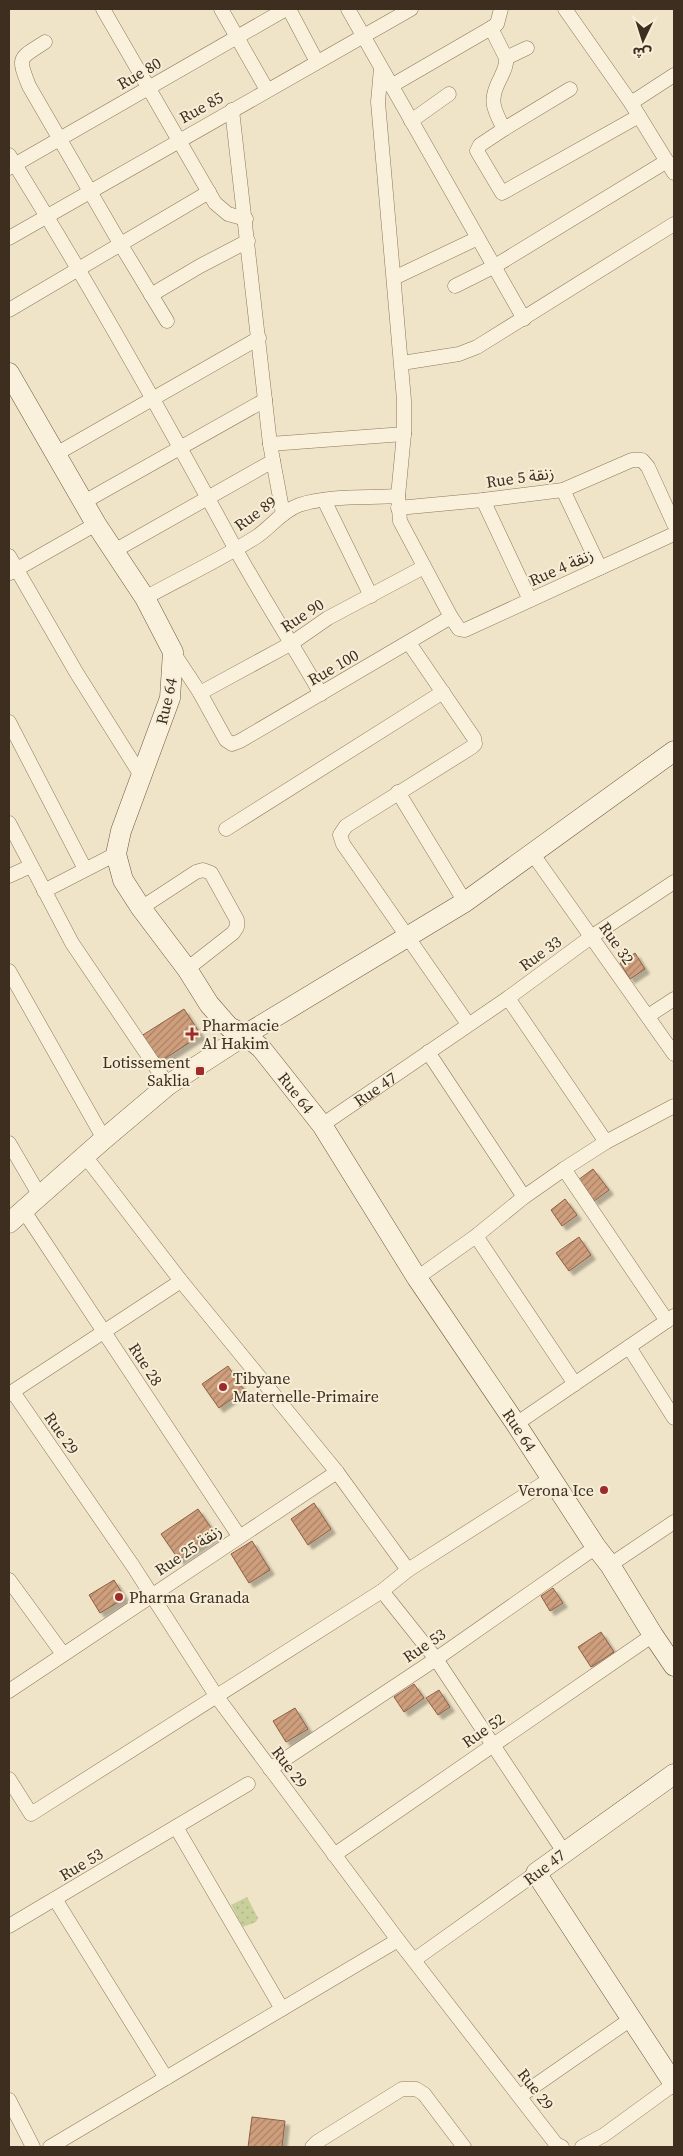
<svg xmlns="http://www.w3.org/2000/svg" width="683" height="2156" viewBox="0 0 683 2156" font-family="'Source Serif 4','Noto Sans Arabic',serif">
<style>
.grass{fill:url(#grass-dots)}
.building{fill:url(#building-hatch);stroke:#8d5f41;filter:url(#shadow)}
.lines{fill:none;stroke-linecap:round;stroke-linejoin:round}
.street-casing{stroke:#8d765c;stroke-width:15}
.secondary-casing{stroke:#6f573f;stroke-width:21}
.street{stroke:#faf1dc;stroke-width:14}
.secondary{stroke:#faf1dc;stroke-width:20}
.poi-dot{fill:#9e2a2b;stroke:#f7eed8;stroke-width:2}
.labels{text-anchor:middle;dominant-baseline:central;stroke-width:4;stroke-linejoin:round;paint-order:stroke}
.street-label{font-size:16px;fill:#3d2e20;stroke:#f7eed8}
.poi-label{font-size:16px;fill:#3d2e20;stroke:#f7eed8;text-anchor:start}
</style>
<defs>
<pattern id="grass-dots" width="8" height="8" patternUnits="userSpaceOnUse" patternTransform="scale(1.25)"><rect width="8" height="8" fill="#c9cf9b"/><path d="M2 2h.1M6 6h.1" fill="none" stroke="#aeb285" stroke-width="1.8" stroke-linecap="round"/></pattern>
<pattern id="building-hatch" width="6" height="6" patternUnits="userSpaceOnUse" patternTransform="scale(1.25)"><rect width="6" height="6" fill="#cf9f7d"/><path d="M-1 1l2-2M0 6l6-6M5 7l2-2" fill="none" stroke="#a98266"/></pattern>
<filter id="shadow"><feDropShadow dx="4.5" dy="4.5" stdDeviation="1" flood-color="#0004"/></filter>
</defs>
<rect width="100%" height="100%" fill="#f0e4c8"/>
<polygon class="grass" points="247,1897 258,1918 256,1922 243,1927 231,1905"/>
<g class="building">
<polygon points="635,953 645,969 630,979 620,963"/>
<polygon points="184,1009 201,1035 155,1065 138,1038"/>
<polygon points="593,1169 609,1190 594,1201 578,1180"/>
<polygon points="565,1199 577,1215 562,1226 551,1210"/>
<polygon points="579,1237 591,1255 569,1271 556,1253"/>
<polygon points="228,1366 244,1390 219,1408 202,1384"/>
<polygon points="314,1503 331,1529 308,1545 291,1519"/>
<polygon points="198,1509 216,1535 179,1560 161,1534"/>
<polygon points="252,1541 270,1570 249,1583 231,1554"/>
<polygon points="114,1580 125,1598 100,1613 89,1595"/>
<polygon points="553,1588 563,1603 550,1611 541,1596"/>
<polygon points="601,1632 614,1652 591,1667 578,1647"/>
<polygon points="414,1684 424,1698 404,1712 394,1697"/>
<polygon points="439,1690 450,1707 438,1715 426,1698"/>
<polygon points="295,1708 308,1729 286,1742 273,1721"/>
<polygon points="252,2117 285,2121 282,2147 248,2147"/>
</g>
<g class="lines">
<defs>
<g id="street">
<polyline points="103,9 215,203 228,214 246,219"/>
<polyline points="221,9 267,90"/>
<polyline points="289,9 317,62"/>
<polyline points="348,9 524,319"/>
<path d="M501,9L497,24L491,28L506,58C507,65 504,70 501,77C489,99 492,107 504,129L480,145L477,151L502,193L639,116"/>
<polyline points="565,9 631,103 674,173"/>
<path d="M45,42C19,59 17,56 29,86L121,245L167,321"/>
<polyline points="506,58 527,48"/>
<polyline points="381,68 378,102 404,400 404,434 398,496 400,521 451,617 459,629 465,630 674,534"/>
<polyline points="391,86 491,28"/>
<polyline points="631,103 674,75"/>
<polyline points="232,110 270,444 283,514"/>
<polyline points="411,121 449,94"/>
<polyline points="504,129 570,89"/>
<path d="M9,155C89,283 163,415 235,548C262,597 293,645 321,694"/>
<polyline points="9,168 286,9"/>
<polyline points="9,238 411,9"/>
<polyline points="394,278 478,238"/>
<polyline points="455,286 495,266 667,161"/>
<polyline points="151,295 200,266 248,241"/>
<polyline points="9,310 209,192"/>
<polyline points="402,363 459,354 477,347 674,224"/>
<polyline points="270,444 404,434"/>
<polyline points="56,454 259,338"/>
<polyline points="563,490 600,568"/>
<polyline points="324,500 371,596"/>
<polyline points="483,500 530,600"/>
<polyline points="84,502 265,400"/>
<polyline points="398,508 483,500 563,490 632,460 642,460 648,467 674,524"/>
<polyline points="114,551 273,461"/>
<polyline points="9,556 76,672 142,777"/>
<polyline points="10,573 96,524"/>
<path d="M145,598C181,578 220,560 256,537C270,528 282,511 299,505C329,495 366,498 398,496"/>
<polyline points="409,643 474,738 475,744 472,747 346,826 340,835 343,844 468,1024"/>
<polyline points="173,652 200,693 226,740 232,744 240,741 451,617"/>
<polyline points="200,693 292,643 328,618 424,567"/>
<polyline points="9,722 85,869"/>
<polyline points="398,792 465,902"/>
<polyline points="9,823 72,943 168,1085"/>
<polyline points="226,829 443,692"/>
<polyline points="532,853 674,1054"/>
<polyline points="9,876 31,866"/>
<polyline points="44,891 116,854"/>
<polyline points="141,908 196,872 203,870 211,873 237,920 237,927 233,933 187,969"/>
<polyline points="9,971 104,1139"/>
<polyline points="508,998 606,1142"/>
<polyline points="648,1016 674,999"/>
<polyline points="428,1052 524,1197"/>
<path id="s1" d="M322,1125L508,998L591,937L674,882"/>
<polyline points="9,1143 40,1196"/>
<polyline points="85,1156 181,1281 337,1472 408,1570"/>
<polyline points="564,1169 667,1321"/>
<polyline points="24,1211 239,1536"/>
<polyline points="476,1236 575,1384"/>
<polyline points="417,1278 476,1236 524,1197 564,1169 606,1142 674,1106"/>
<polyline points="629,1347 674,1418"/>
<polyline points="13,1392 133,1566 217,1697 398,1940 556,2144 562,2147"/>
<polyline points="9,1394 181,1281"/>
<polyline points="516,1424 674,1316"/>
<polyline points="610,1565 674,1522"/>
<polyline points="9,1580 63,1654"/>
<polyline points="382,1591 436,1659 564,1852"/>
<polyline points="9,1691 337,1472"/>
<polyline points="270,1769 436,1659 596,1547"/>
<polyline points="9,1779 31,1814 382,1591 408,1570 552,1478"/>
<polyline points="176,1827 282,2009"/>
<polyline points="334,1855 653,1635"/>
<polyline points="55,1899 166,2078"/>
<polyline points="9,1926 248,1784"/>
<polyline points="414,1960 536,1873"/>
<polyline points="520,2096 631,2019"/>
<polyline points="9,2100 33,2147"/>
<polyline points="50,2147 398,1940"/>
<polyline points="312,2147 317,2142 402,2089 416,2089 424,2094 464,2147"/>
<polyline points="582,2147 604,2135 674,2084"/>
</g>
<g id="secondary">
<path id="s2" d="M9,373L96,524L145,598L173,652L170,698L121,831L116,854L123,880L141,908L187,969L209,1004L229,1027L245,1035L261,1048L322,1125L417,1278L516,1424L596,1547L610,1565L653,1635L674,1666"/>
<polyline points="9,1223 104,1139 168,1085 245,1035 465,902 674,751"/>
<polyline points="674,1774 536,1873 674,2084"/>
</g>
</defs>
<use href="#street" class="street-casing"/>
<use href="#secondary" class="secondary-casing"/>
<use href="#street" class="street"/>
<use href="#secondary" class="secondary"/>
</g>
<g class="poi-dot">
<path d="M189.5 1026.5h5v5h5v5h-5v5h-5v-5h-5v-5h5z"/>
<rect x="195" y="1066" width="10" height="10" rx="2.5"/>
<circle cx="223" cy="1387" r="5"/>
<circle cx="604" cy="1490" r="5"/>
<circle cx="119" cy="1597" r="5"/>
</g>
<g class="labels">
<g class="street-label">
<text transform="translate(139 73) rotate(-30)">Rue 80</text>
<text transform="translate(201 107) rotate(-29)">Rue 85</text>
<text transform="translate(520 477) rotate(-8)">Rue 5 زنقة</text>
<text transform="translate(255 513) rotate(-36)">Rue 89</text>
<text transform="translate(561 567) rotate(-24)">Rue 4 زنقة</text>
<text transform="translate(302 615) rotate(-33)">Rue 90</text>
<text transform="translate(333 667) rotate(-30)">Rue 100</text>
<text transform="translate(166 701) rotate(-77)">Rue 64</text>
<text transform="translate(617 943) rotate(55)">Rue 32</text>
<text transform="translate(540 953) rotate(-36)">Rue 33</text>
<text stroke="none"><textPath href="#s1" startOffset="64">Rue 47</textPath></text>
<text stroke="none"><textPath href="#s2" startOffset="839">Rue 64</textPath></text>
<text transform="translate(146 1364) rotate(57)">Rue 28</text>
<text stroke="none"><textPath href="#s2" startOffset="1244">Rue 64</textPath></text>
<text transform="translate(62 1433) rotate(55)">Rue 29</text>
<text transform="translate(188 1550) rotate(-34)">Rue 25 زنقة</text>
<text transform="translate(424 1645) rotate(-34)">Rue 53</text>
<text transform="translate(483 1730) rotate(-35)">Rue 52</text>
<text transform="translate(290 1767) rotate(53)">Rue 29</text>
<text transform="translate(81 1864) rotate(-31)">Rue 53</text>
<text transform="translate(544 1867) rotate(-37)">Rue 47</text>
<text transform="translate(536 2089) rotate(52)">Rue 29</text>
</g>
<g class="poi-label">
<text x="202" y="1025">Pharmacie<tspan x="202" dy="18">Al Hakim</tspan></text>
<text x="190" y="1062" text-anchor="end">Lotissement<tspan x="190" dy="18">Saklia</tspan></text>
<text x="233" y="1378">Tibyane<tspan x="233" dy="18">Maternelle-Primaire</tspan></text>
<text x="594" y="1490" text-anchor="end">Verona Ice</text>
<text x="129" y="1597">Pharma Granada</text>
</g>
</g>
<rect width="683" height="2156" fill="none" stroke="#3d2e20" stroke-width="20"/>
<g transform="translate(643 40) rotate(184)" stroke="#f7eed8" stroke-width="4" paint-order="stroke">
<path d="M0-4L9 19L0 12L-9 19Z" fill="#3d2e20"/>
<text y="-8" font-size="14" font-weight="bold" text-anchor="middle" fill="#3d2e20">ش</text>
</g>
</svg>
